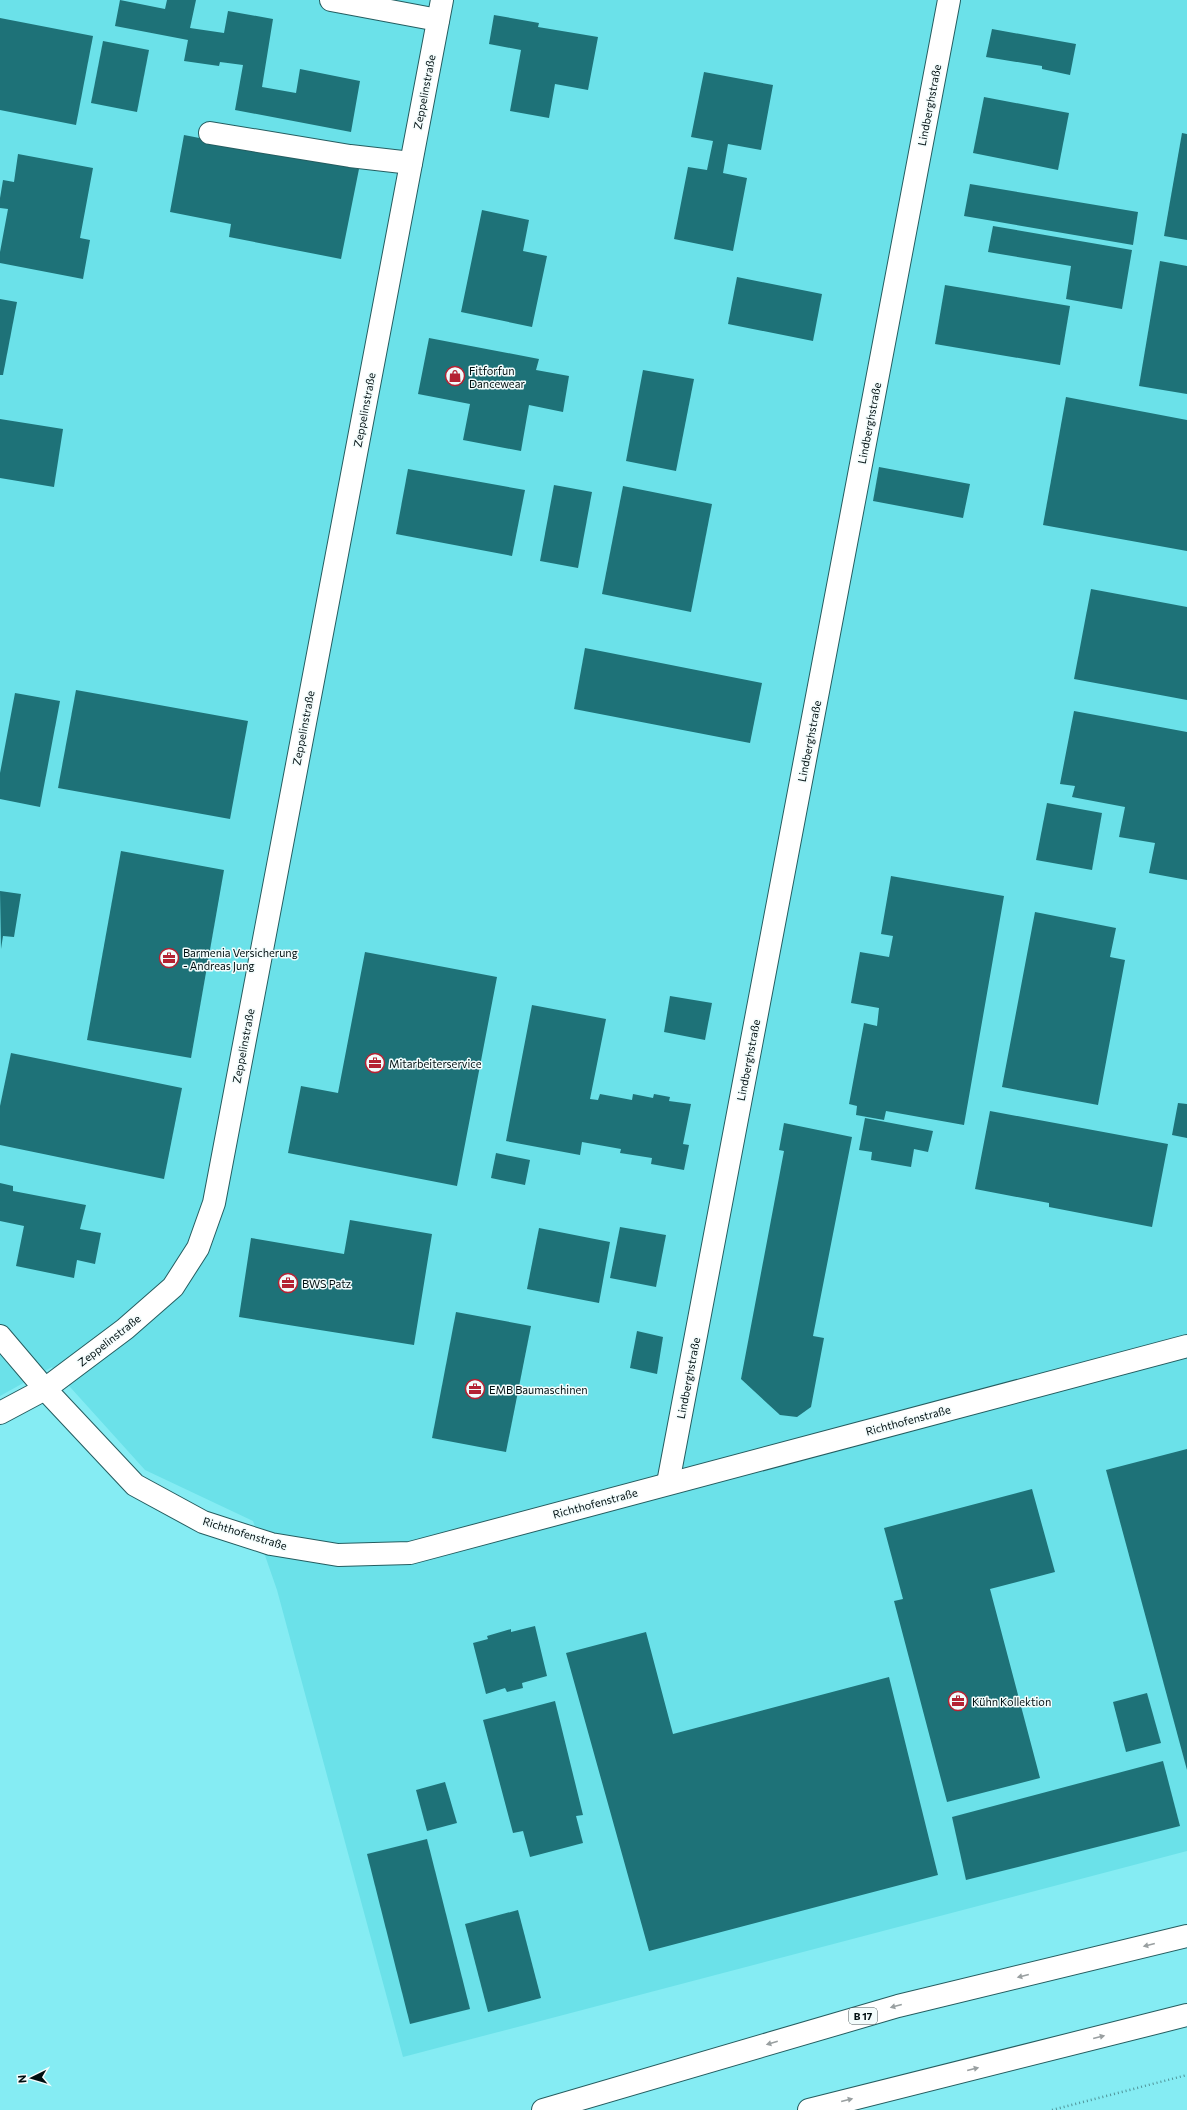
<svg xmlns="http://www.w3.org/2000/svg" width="1187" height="2110" viewBox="0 0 1187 2110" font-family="Commissioner,sans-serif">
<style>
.built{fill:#6be1e9}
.building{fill:#1e7278}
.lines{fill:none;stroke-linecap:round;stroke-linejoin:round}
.minor-casing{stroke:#255d60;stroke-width:24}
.highway-casing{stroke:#255d60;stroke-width:24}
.path{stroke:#4f9398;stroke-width:2.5;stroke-dasharray:1 3;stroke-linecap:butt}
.minor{stroke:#fff;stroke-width:22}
.highway{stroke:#fff;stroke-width:22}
.oneway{fill:#999fa0}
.labels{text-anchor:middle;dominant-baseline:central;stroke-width:3;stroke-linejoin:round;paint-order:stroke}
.shield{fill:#f3fcfc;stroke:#495658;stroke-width:1}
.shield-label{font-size:10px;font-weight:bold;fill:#000f11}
.street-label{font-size:11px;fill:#000f11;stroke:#f3fcfc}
.poi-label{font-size:11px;fill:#000f11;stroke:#f3fcfc;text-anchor:start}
</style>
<rect width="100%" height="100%" fill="#85ecf3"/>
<polygon class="built" points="0,0 1187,0 1187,1851 403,2057 277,1590 253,1521 145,1470 52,1367 0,1396"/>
<g class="building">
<polygon points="120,0 165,9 167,0 196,0 190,28 224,33 228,11 273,19 262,87 296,93 300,69 360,81 351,132 235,110 243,65 220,62 219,66 184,61 188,40 115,26"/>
<polygon points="494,15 539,23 538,27 598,37 588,90 555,84 549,118 510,111 521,50 489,44"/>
<polygon points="0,18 93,36 76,125 0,110"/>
<polygon points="992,29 1076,44 1070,75 1042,69 1042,66 986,57"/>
<polygon points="103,41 149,50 137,112 91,103"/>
<polygon points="704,72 773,85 761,150 728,144 723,173 747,178 733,251 674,239 688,167 707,170 713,141 691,137"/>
<polygon points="984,97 1069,113 1058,170 973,153"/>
<polygon points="1182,133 1187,134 1187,240 1164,236"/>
<polygon points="184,135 359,169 341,259 229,237 231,224 170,212"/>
<polygon points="18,154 93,168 80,238 90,240 83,279 0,263 0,252 8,209 0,208 0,198 3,180 14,182"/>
<polygon points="970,184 1138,212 1133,245 964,216"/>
<polygon points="482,210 529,220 523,251 547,256 532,327 461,312"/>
<polygon points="993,226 1132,250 1122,309 1066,299 1071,266 988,252"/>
<polygon points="1160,261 1187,266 1187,394 1139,386"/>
<polygon points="737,277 822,294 813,341 728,324"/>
<polygon points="945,285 1070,306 1060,365 935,344"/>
<polygon points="0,299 17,302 3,375 0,375"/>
<polygon points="429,338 539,359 536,370 569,376 563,412 529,405 521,451 463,440 470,404 418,394"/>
<polygon points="643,370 694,379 676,471 626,461"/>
<polygon points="1066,397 1187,420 1187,551 1043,525"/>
<polygon points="0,419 63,429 54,487 0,478"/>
<polygon points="879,467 970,484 963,518 873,501"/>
<polygon points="408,469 525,490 512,556 396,534"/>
<polygon points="554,485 592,492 578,568 540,561"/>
<polygon points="623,486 712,504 691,612 602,594"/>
<polygon points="1091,589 1187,607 1187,700 1074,679"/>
<polygon points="585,648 762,683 750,743 574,709"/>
<polygon points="76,690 248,721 230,819 58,788"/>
<polygon points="15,693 60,701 40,807 0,799 0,773"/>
<polygon points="1074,711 1187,732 1187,880 1149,873 1155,843 1119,837 1125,807 1072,797 1075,786 1060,784"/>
<polygon points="1047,803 1102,813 1092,870 1036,860"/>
<polygon points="121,851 224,870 191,1058 87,1040"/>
<polygon points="891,876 1004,896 964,1125 886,1111 884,1120 856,1115 857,1106 849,1104 864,1023 877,1026 879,1008 851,1003 860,952 889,957 893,936 881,934"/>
<polygon points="0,891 21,894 14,937 3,936 1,949"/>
<polygon points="1035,912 1116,928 1110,957 1125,960 1098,1105 1002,1087"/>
<polygon points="365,952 497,977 457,1186 288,1153 301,1086 338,1093"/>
<polygon points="670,996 712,1003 705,1040 664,1032"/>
<polygon points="532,1005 606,1019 590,1099 598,1100 600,1094 632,1100 633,1094 653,1098 654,1094 670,1097 669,1101 691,1104 683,1144 689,1145 684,1170 651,1164 652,1158 620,1153 621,1149 582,1142 580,1155 506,1141"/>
<polygon points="11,1053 182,1088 164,1179 0,1145 0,1106"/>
<polygon points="1178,1103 1187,1104 1187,1138 1172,1135"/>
<polygon points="990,1111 1168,1144 1152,1227 1049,1207 1049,1203 975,1189"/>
<polygon points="865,1118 933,1131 928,1152 914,1149 911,1167 871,1160 872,1152 859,1150"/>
<polygon points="784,1123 852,1137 813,1336 824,1338 811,1407 797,1417 780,1415 741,1379 784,1151 779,1150"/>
<polygon points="496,1153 530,1160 525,1185 491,1178"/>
<polygon points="0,1183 13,1186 13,1191 86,1205 80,1229 101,1233 95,1264 77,1260 74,1278 16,1266 24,1226 0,1221"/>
<polygon points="350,1220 432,1234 414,1345 239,1317 251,1238 344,1254"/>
<polygon points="620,1227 666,1235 656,1287 610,1278"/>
<polygon points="539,1228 610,1242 599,1303 527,1289"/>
<polygon points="456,1312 531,1326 506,1452 432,1438"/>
<polygon points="637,1331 663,1337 657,1374 630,1368"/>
<polygon points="1187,1449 1187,1770 1106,1470"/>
<polygon points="1032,1489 1055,1572 990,1589 1040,1778 947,1802 894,1601 903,1599 884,1528"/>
<polygon points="535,1626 547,1676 522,1683 523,1688 507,1692 505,1688 486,1694 473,1643 488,1639 487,1636 511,1629 511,1632"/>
<polygon points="646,1632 673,1734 889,1677 938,1875 649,1951 566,1653"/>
<polygon points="1147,1693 1161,1743 1126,1752 1113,1702"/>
<polygon points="555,1701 583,1815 576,1816 583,1843 530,1857 523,1831 513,1833 483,1720"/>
<polygon points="1163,1761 1180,1826 966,1880 952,1817"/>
<polygon points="445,1782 457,1823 427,1831 416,1790"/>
<polygon points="427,1839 470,2009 410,2024 367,1854"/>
<polygon points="518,1910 541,1998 488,2012 465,1924"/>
</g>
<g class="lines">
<defs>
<g id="minor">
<polyline points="331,0 438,20"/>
<polyline points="210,133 350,156 411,163"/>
<polyline points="0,1336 45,1389 135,1485 203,1522 271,1544 338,1555 410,1553 1187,1346"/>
<polyline points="0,1413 45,1389 125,1329 173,1287 198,1248 214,1203 442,0"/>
<polyline points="668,1483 949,0"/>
</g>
<g id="highway">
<polyline points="543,2110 898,2006 1187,1936"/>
<polyline points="809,2110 1187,2015"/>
</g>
</defs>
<use href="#minor" class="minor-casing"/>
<use href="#highway" class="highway-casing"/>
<polyline class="path" points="1052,2110 1187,2075"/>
<use href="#minor" class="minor"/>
<use href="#highway" class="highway"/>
</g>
<defs><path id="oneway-solid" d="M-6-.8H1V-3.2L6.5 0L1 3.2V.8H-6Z"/></defs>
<g class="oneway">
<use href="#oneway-solid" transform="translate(1149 1945) rotate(166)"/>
<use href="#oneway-solid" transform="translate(1023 1976) rotate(166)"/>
<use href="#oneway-solid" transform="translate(896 2006) rotate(165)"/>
<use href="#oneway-solid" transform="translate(1099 2037) rotate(-14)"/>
<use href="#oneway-solid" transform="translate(772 2043) rotate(164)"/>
<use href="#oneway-solid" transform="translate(973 2069) rotate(-14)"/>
<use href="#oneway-solid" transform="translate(847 2100) rotate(-14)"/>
</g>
<defs>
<symbol id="shop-ring" viewBox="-11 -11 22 22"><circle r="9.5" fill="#f3fcfc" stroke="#b42233" stroke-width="1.5"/><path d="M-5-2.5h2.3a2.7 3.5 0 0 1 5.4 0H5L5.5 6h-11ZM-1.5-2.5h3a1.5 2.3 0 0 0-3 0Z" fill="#b42233"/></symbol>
<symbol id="office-ring" viewBox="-11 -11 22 22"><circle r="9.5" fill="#f3fcfc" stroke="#b42233" stroke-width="1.5"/><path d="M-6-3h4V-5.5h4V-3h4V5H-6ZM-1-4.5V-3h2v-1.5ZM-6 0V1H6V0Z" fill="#b42233"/></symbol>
</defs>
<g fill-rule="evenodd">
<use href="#shop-ring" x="444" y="365" width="22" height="22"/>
<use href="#office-ring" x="158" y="947" width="22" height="22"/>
<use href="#office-ring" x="364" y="1052" width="22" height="22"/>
<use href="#office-ring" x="277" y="1272" width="22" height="22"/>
<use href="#office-ring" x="464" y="1378" width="22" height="22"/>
<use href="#office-ring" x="947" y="1690" width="22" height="22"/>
</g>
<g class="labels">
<rect class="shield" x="849" y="2008" width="28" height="16" rx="3"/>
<g class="shield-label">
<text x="863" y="2016">B 17</text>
</g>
<g class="street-label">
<text transform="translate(424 92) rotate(-79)">Zeppelinstraße</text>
<text transform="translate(929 105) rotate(-79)">Lindberghstraße</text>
<text transform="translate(364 410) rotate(-79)">Zeppelinstraße</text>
<text transform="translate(869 423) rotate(-79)">Lindberghstraße</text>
<text transform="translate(303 728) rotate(-79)">Zeppelinstraße</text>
<text transform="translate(809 741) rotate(-79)">Lindberghstraße</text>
<text transform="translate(243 1046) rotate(-79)">Zeppelinstraße</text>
<text transform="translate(748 1060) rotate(-79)">Lindberghstraße</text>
<text transform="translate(109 1340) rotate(-38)">Zeppelinstraße</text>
<text transform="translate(688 1378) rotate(-79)">Lindberghstraße</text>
<text transform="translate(908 1420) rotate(-15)">Richthofenstraße</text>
<text transform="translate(595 1503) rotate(-15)">Richthofenstraße</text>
<text transform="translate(245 1533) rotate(17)">Richthofenstraße</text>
</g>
<g class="poi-label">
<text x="469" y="370">Fitforfun<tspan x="469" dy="13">Dancewear</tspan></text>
<text x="183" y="952">Barmenia Versicherung<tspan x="183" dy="13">- Andreas Jung</tspan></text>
<text x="389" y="1063">Mitarbeiterservice</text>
<text x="302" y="1283">BWS Patz</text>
<text x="489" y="1389">EMB Baumaschinen</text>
<text x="972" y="1701">Kühn Kollektion</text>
</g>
</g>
<g transform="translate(32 2078) rotate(265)" stroke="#f3fcfc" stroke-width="3" paint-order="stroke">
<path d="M0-3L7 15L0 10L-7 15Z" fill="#000f11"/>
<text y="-6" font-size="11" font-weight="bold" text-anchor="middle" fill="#000f11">N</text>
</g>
</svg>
